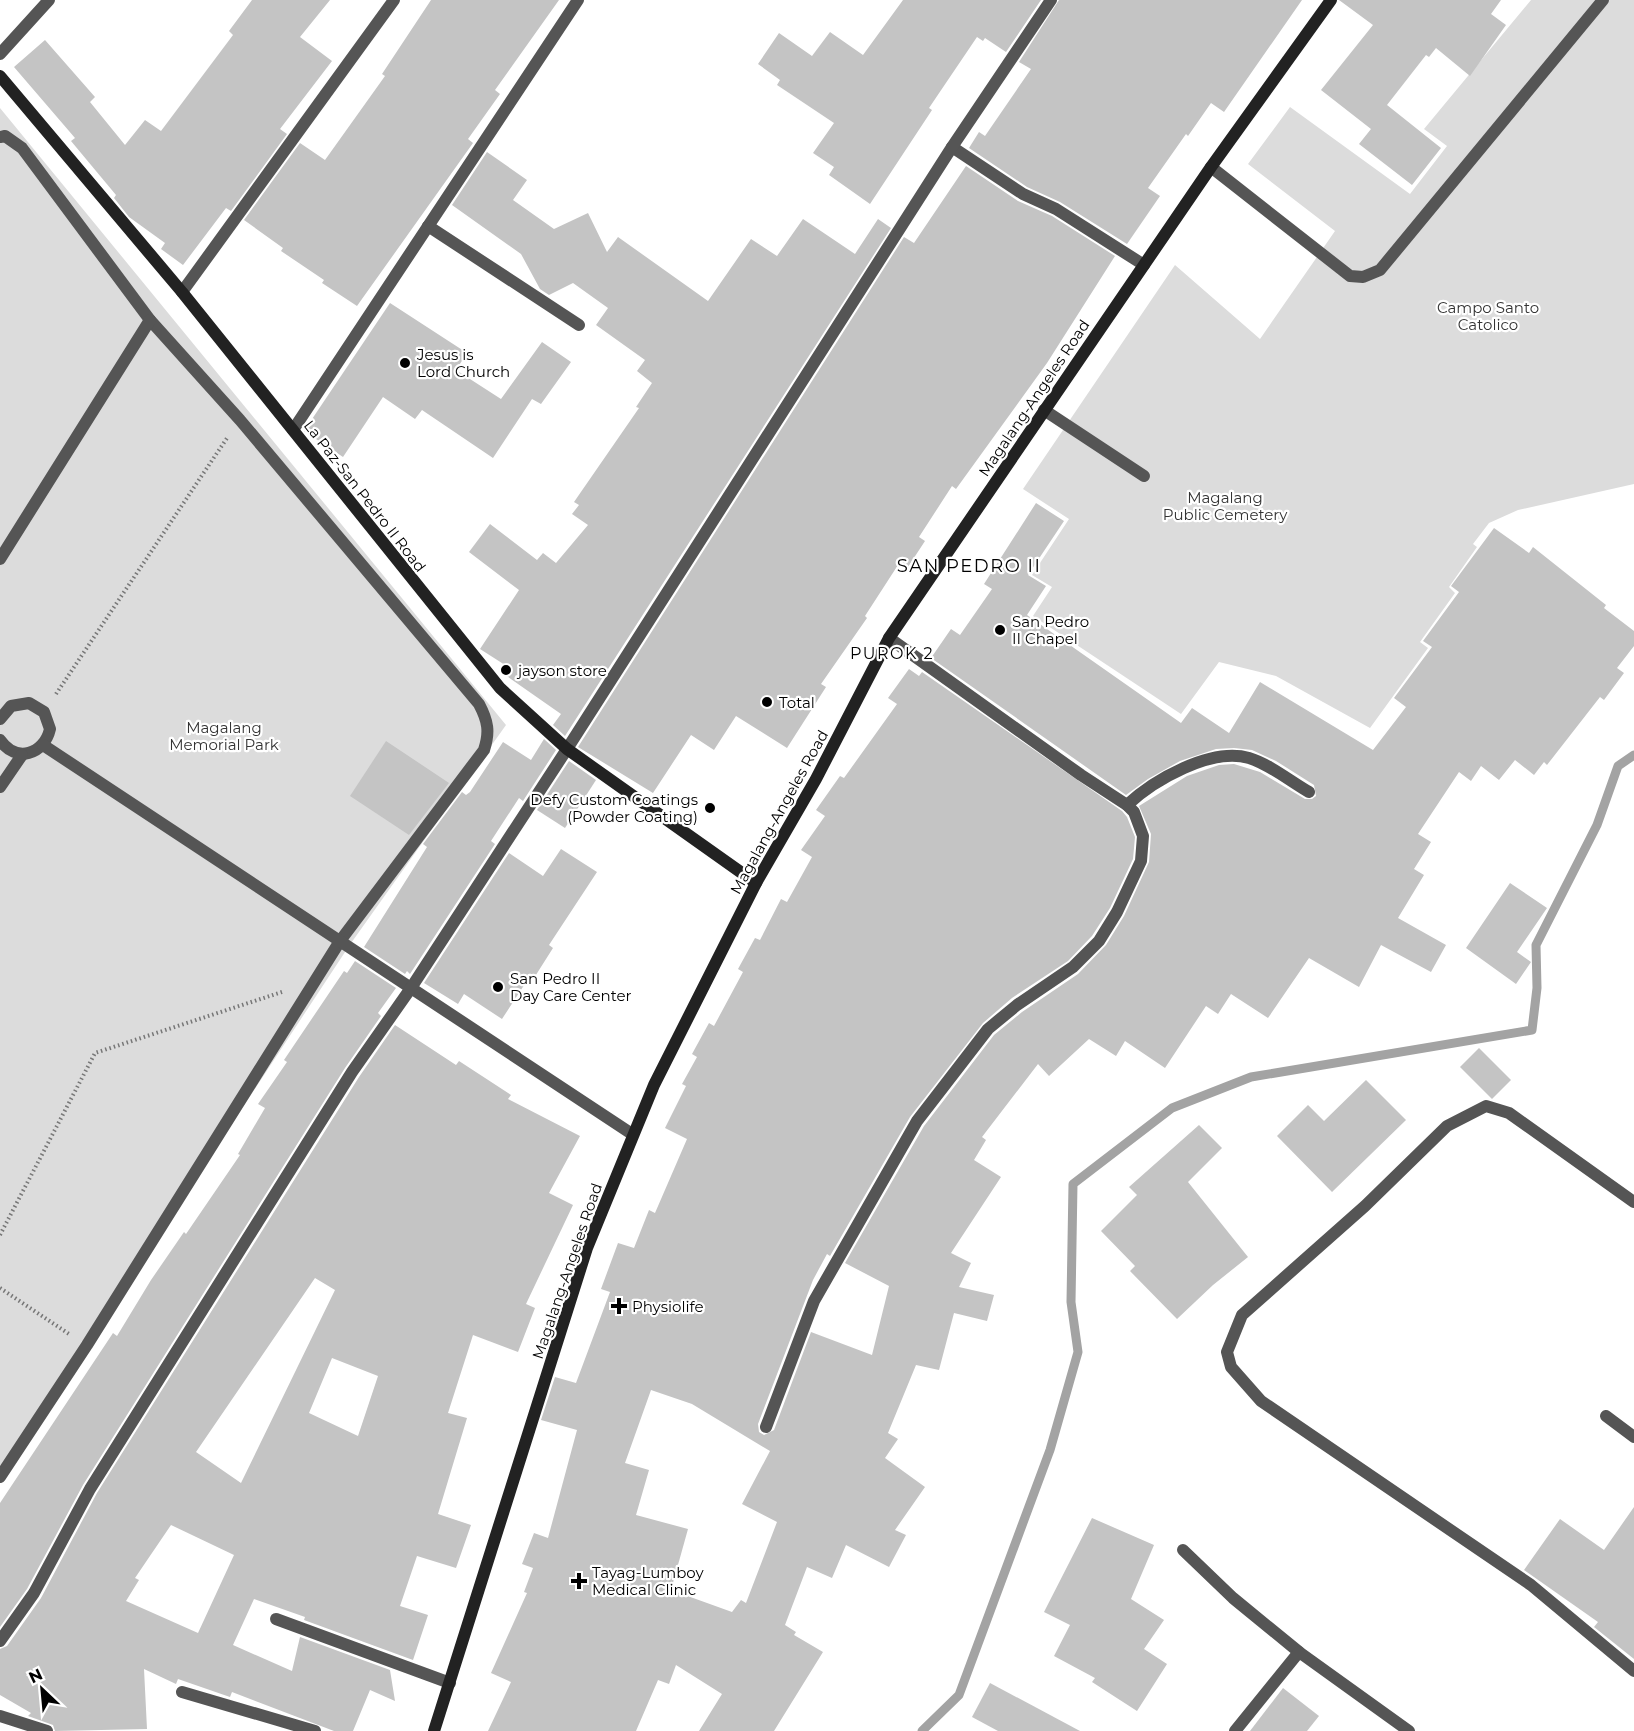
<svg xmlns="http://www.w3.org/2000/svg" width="1634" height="1731" viewBox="0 0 1634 1731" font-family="Montserrat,sans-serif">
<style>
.green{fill:#dcdcdc}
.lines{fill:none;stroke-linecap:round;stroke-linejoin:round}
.stream{stroke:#a3a3a3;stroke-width:9}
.building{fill:#c4c4c4;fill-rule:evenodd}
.path{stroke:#777;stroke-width:4;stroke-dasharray:1.5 3;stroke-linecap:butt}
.lane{stroke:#555;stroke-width:12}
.street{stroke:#555;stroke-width:12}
.secondary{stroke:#222;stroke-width:12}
.poi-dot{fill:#000;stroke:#fff;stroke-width:2}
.labels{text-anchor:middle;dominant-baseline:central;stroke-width:4.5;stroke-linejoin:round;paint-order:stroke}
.park-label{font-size:15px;fill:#333;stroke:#fff}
.poi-label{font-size:15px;fill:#000;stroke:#fff;text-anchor:start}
.street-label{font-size:15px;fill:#000;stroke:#fff}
.neighbourhood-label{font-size:16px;letter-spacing:1.5px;fill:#000;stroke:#fff}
.quarter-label{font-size:18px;letter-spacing:1.5px;fill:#000;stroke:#fff}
</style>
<rect width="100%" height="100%" fill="#fff"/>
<g class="green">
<polygon points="1531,0 1634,0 1634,484 1518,510 1489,523 1473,544 1477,547 1449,587 1455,593 1420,642 1428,648 1370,728 1276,676 1219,662 1181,714 1033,616 1052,587 1032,575 1069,519 1023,489 1175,265 1260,339 1335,231 1248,164 1290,107 1410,194 1447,146 1424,129"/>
<polygon points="0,108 506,725 349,946 0,1476"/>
</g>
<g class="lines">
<polyline class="stream" points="922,1731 959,1695 1050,1450 1078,1352 1071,1302 1073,1184 1172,1108 1251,1077 1532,1030 1537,988 1536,945 1597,825 1618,766 1634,755"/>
</g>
<g class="building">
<polygon points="252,0 330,0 300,37 332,61 280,129 287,134 231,211 226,208 183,265 161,249 165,243 129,217 114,198 116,195 71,141 75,138 14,67 45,40 95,97 90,102 125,145 145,120 161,131 233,35 229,31"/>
<polygon points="431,0 559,0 495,90 500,94 468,139 473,143 357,306 322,283 324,280 281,251 283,248 244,220 300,143 325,160 385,76 382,74"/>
<polygon points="903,0 1041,0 1006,52 985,38 983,41 977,37 929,108 932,110 870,204 829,175 834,167 813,153 834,123 777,85 780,80 758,64 779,33 812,56 830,32 863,55"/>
<polygon points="1059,0 1302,0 1224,112 1211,103 1188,136 1186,134 1148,188 1160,196 1127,244 1060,202 1027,187 969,148 979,132 985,136 1031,69 1019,62"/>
<polygon points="1339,0 1501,0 1491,14 1506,25 1470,76 1436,48 1429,57 1426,55 1387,105 1441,148 1412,185 1359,144 1371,129 1321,90 1373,25"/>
<polygon points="487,152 527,180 513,200 554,229 588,213 607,252 618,237 708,301 751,239 777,256 803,219 855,254 878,219 891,228 565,736 553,725 561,714 501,672 505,665 480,649 519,590 469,552 490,524 537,560 543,553 556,563 588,525 572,514 579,505 574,502 639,408 636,407 652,383 637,371 645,360 596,325 608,308 573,283 549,295 540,289 521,254 452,205"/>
<polygon points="966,166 1018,201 1052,216 1115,256 1047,363 956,489 952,486 919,537 925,541 906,570 898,565 865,616 867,618 821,684 826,687 787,748 736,716 714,750 691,735 653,793 578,747 904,237 914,243"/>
<polygon points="390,303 467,353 456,370 501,399 542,342 571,362 541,404 532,399 493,458 422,410 415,419 383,397 343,457 304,431"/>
<path d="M1036,503L1064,521L1028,575L1046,586L1027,615L1181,723L1192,708L1229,733L1260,682L1373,750L1406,707L1394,698L1432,647L1423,641L1459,592L1451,586L1494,528L1529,553L1533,547L1606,605L1604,608L1634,631V646L1617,668L1624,673L1604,700L1600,697L1547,765L1544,762L1534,775L1515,760L1499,780L1481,766L1471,781L1459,772L1418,834L1431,842L1414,869L1424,875L1398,918L1446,945L1431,972L1381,945L1359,987L1309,958L1268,1018L1231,994L1218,1014L1206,1006L1165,1068L1125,1041L1116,1056L1089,1039L1049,1076L1038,1064L982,1137L986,1140L974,1160L1001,1177L951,1253L971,1263L959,1287L994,1295L987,1321L954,1313L939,1370L916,1365L888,1433L898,1439L885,1458L925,1487L895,1530L906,1535L889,1567L846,1545L832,1578L807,1567L785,1625L796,1632L794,1635L823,1652L774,1731H699L722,1694L676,1665L669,1684L658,1680L636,1731H488L511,1682L491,1673L527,1593L524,1592L533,1568L522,1564L534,1533L548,1538L577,1430L541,1420L555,1377L576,1383L610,1292L601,1289L618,1243L634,1248L649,1210L655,1213L687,1139L665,1128L686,1086L682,1084L697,1057L692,1054L709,1023L714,1026L743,972L738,969L755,938L760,940L781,899L787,902L812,857L801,850L825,816L816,810L840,776L844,778L897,704L888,698L909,669L919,676L922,672L1122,811L1127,817L1135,837L1133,859L1110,908L1092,936L1068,961L1012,998L983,1023L910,1117L830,1256L827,1254L813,1280L758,1424L759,1432L764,1435L774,1430L811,1332L872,1355L889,1286L845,1263L924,1126L994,1035L1022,1012L1078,974L1106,945L1124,916L1149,862L1151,834L1139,806L1187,776L1219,765L1234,764L1260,772L1305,799H1312L1316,796L1314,785L1276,761L1252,750L1234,748L1216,749L1180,761L1148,779L1126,795L931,658L951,629L960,635L992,589L984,584ZM651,1390L692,1404L770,1451L742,1504L777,1522L746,1603L741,1600L732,1612L671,1590L688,1529L636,1515L649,1470L625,1463Z"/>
<polygon points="544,739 556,750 523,801 519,798 491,841 495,844 410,974 407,971 405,974 364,947 427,847 423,844 462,792 466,795 470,792 503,742 531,760"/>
<polygon points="386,741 449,783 409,835 350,796"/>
<polygon points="569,761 596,780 565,828 537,810"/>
<polygon points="561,849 597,872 549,945 553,948 534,978 530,976 502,1019 464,994 458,1004 424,983 509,853 543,876"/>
<polygon points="1510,883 1547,908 1517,952 1531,962 1516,984 1466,948"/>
<polygon points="355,961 396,988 378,1013 381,1016 345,1068 83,1485 27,1589 0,1627 0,1503 113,1333 117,1336 151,1280 184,1232 186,1234 240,1155 238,1154 265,1108 258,1104 287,1062 284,1060 344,971 347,973"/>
<path d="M395,1025L456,1065L459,1061L511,1095L508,1099L580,1136L549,1193L573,1205L526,1304L535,1308L518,1352L473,1335L448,1413L467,1418L438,1514L471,1525L456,1568L417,1556L400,1606L428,1615L413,1660L304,1620L305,1617L254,1599L233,1645L292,1671L300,1637L390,1670L395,1701L370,1690L353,1731H334L232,1692L230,1697L178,1679L176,1684L144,1669L147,1729L55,1731L53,1725L28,1716L31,1713L0,1695V1649L7,1646L41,1598L97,1493L359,1077ZM315,1278L335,1290L241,1483L196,1452ZM332,1358L378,1376L358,1436L309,1413ZM171,1525L234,1555L198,1633L126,1601L139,1580L135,1578Z"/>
<polygon points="1479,1048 1511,1080 1492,1099 1460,1067"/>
<polygon points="1366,1080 1406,1120 1332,1192 1277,1136 1308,1105 1324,1121"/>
<polygon points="1199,1125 1222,1148 1188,1182 1248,1257 1213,1285 1177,1319 1130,1271 1135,1266 1101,1231 1137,1195 1129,1187"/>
<polygon points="1634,1507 1634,1659 1594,1627 1598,1622 1524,1570 1560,1519 1604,1550"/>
<polygon points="1092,1518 1154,1545 1131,1599 1164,1620 1144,1649 1167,1664 1137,1711 1092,1682 1095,1678 1054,1656 1070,1625 1044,1612"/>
<polygon points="990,1683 1080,1731 998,1731 972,1717"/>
<polygon points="1283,1688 1319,1716 1307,1731 1250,1731"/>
</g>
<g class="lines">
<g class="path">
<polyline points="56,694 227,438"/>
<polyline points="0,1235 95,1053 282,992"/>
<polyline points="0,1288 69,1334"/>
</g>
<g class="lane">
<path d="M0,137L5,136L22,148L150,320L240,420L479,704C488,721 490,732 484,750L340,941L87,1345L0,1477"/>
<polyline points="1211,167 1350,276 1363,277 1380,270 1603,0"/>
<polyline points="1044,410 1144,476"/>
<polyline points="0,559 150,320"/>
<path d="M0,719L11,706L29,703L44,712L50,729C44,755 16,763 0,740"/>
<polyline points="43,745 411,988"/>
<polyline points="0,787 22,755"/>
</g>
<g class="street">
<polyline points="0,54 49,0"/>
<polyline points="952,147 1023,194 1056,209 1144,265"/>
<polyline points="428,226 579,325"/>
<polyline points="182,292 394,0"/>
<polyline points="293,430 578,0"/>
<path d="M1127,805C1154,780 1211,747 1249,758C1269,764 1290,781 1309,792"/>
<polyline points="411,988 632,1134"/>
<polyline points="1634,1202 1509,1113 1486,1106 1447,1126 1365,1206 1242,1315 1227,1352 1231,1367 1261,1401 1531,1585 1634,1671"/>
<polyline points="1606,1416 1634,1437"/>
<polyline points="766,1427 814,1301 917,1121 988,1029 1017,1005 1073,967 1099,941 1117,912 1141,861 1143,836 1134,812 1127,805 1081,775 889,638"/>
<polyline points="1183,1550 1233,1598 1299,1652"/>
<polyline points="276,1619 450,1683"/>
<polyline points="0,1641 34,1593 90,1489 352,1072 411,988 567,749 952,147 1051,0"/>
<polyline points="182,1692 315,1731"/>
<polyline points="0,1716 47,1731"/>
<polyline points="1235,1731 1299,1652 1409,1731"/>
</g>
<g class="secondary">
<polyline points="0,76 182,292 500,688 567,749 756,883"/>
<polyline points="434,1731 587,1248 654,1085 756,883 816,779 889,638 1211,167 1331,0"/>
</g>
</g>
<g class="poi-dot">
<circle cx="405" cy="363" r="6"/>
<circle cx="1000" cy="630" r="6"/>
<circle cx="506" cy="670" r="6"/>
<circle cx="767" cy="702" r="6"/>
<circle cx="710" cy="808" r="6"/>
<circle cx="498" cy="987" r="6"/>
<path d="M616 1297h6v6h6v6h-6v6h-6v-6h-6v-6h6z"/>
<path d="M576 1572h6v6h6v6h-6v6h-6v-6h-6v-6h6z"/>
</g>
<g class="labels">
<g class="park-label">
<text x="1488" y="307">Campo Santo<tspan x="1488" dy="17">Catolico</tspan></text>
<text x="1225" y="497">Magalang<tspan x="1225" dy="17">Public Cemetery</tspan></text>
<text x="224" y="727">Magalang<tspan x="224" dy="17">Memorial Park</tspan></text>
</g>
<g class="poi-label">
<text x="417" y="354">Jesus is<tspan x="417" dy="17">Lord Church</tspan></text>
<text x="1012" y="621">San Pedro<tspan x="1012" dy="17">II Chapel</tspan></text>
<text x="518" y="670">jayson store</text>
<text x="779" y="702">Total</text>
<text x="698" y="799" text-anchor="end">Defy Custom Coatings<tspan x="698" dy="17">(Powder Coating)</tspan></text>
<text x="510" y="978">San Pedro II<tspan x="510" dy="17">Day Care Center</tspan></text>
<text x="632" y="1306">Physiolife</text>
<text x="592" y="1572">Tayag-Lumboy<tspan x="592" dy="17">Medical Clinic</tspan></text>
</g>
<g class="street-label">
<text transform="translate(1034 398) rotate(-56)">Magalang-Angeles Road</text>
<text transform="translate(365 496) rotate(52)">La Paz-San Pedro II Road</text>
<text transform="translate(779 812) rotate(-61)">Magalang-Angeles Road</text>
<text transform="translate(567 1271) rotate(-71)">Magalang-Angeles Road</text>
</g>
<g class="neighbourhood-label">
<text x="892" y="653">PUROK 2</text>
</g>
<g class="quarter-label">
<text x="969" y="566">SAN PEDRO II</text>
</g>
</g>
<g transform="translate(42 1689) rotate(334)" stroke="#ffffff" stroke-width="4.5" paint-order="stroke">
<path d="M0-4.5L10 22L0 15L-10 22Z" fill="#000000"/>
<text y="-9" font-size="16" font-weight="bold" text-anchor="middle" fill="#000000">N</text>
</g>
</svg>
